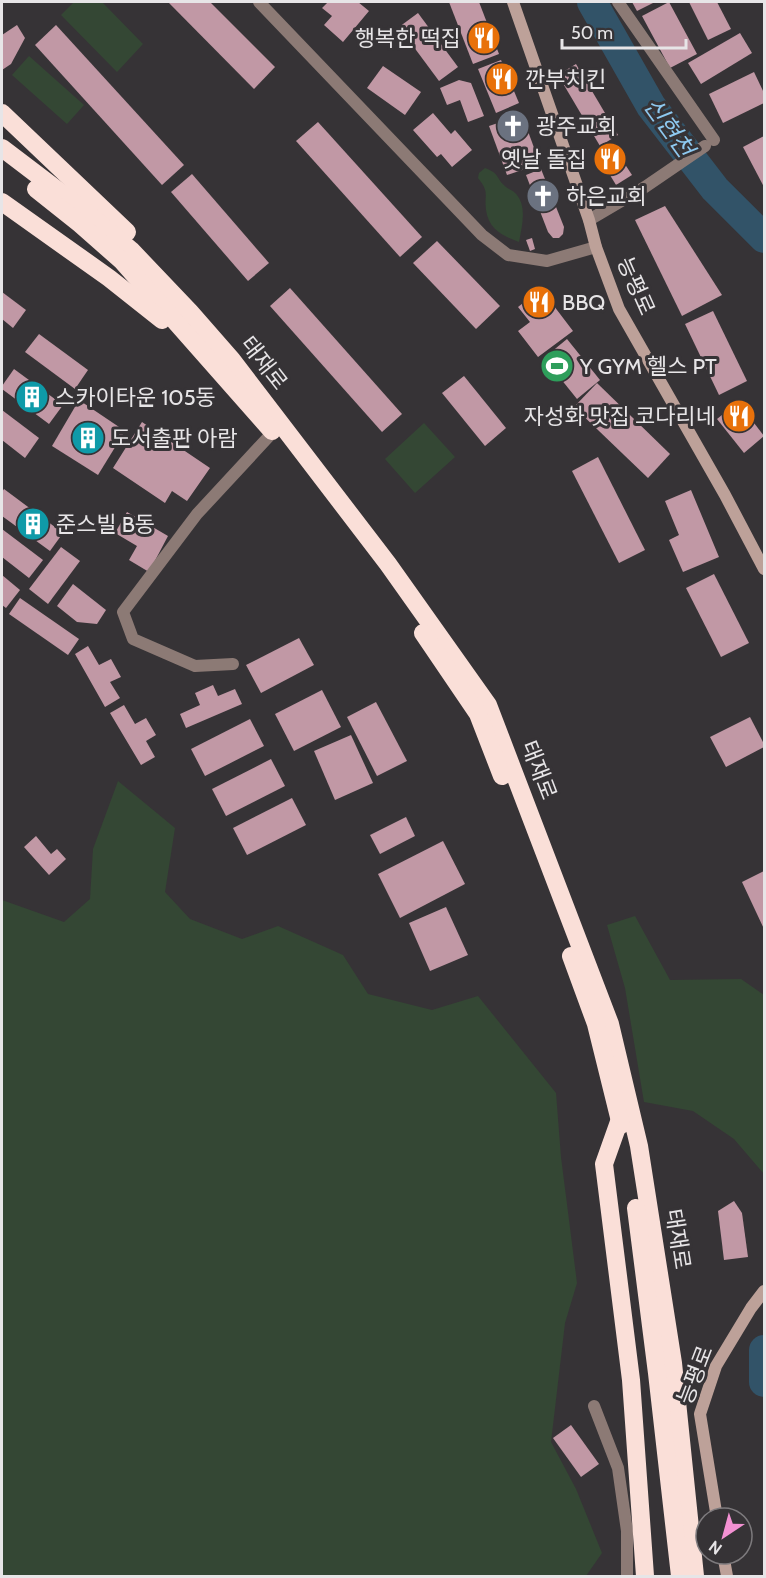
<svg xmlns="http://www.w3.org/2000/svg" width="766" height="1578" viewBox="0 0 766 1578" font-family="Cabin,'Noto Sans KR',sans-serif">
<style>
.green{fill:#344734}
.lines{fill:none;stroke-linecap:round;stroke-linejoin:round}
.river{stroke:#325368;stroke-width:30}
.building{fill:#c198a5}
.street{stroke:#8c7a75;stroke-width:12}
.secondary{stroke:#bda199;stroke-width:12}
.highway{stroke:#fadfd8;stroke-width:18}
.labels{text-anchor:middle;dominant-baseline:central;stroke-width:6;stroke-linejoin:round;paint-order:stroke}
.poi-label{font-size:22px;fill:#e7e5e7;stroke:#363336;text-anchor:start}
.street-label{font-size:22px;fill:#e7e5e7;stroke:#363336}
.water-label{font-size:24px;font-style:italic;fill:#8ec9f0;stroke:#363336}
</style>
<rect width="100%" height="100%" fill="#363336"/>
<g class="green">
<polygon points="74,2 102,2 143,44 117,72 61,15"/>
<polygon points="29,56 84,105 67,124 12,75"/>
<path d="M485,168C501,174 495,178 506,187C508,189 512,190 514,192C528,204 522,226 519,242C503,236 489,230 486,210C484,194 490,193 478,178L479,173Z"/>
<polygon points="424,423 455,457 415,493 385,459"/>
<polygon points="118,781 175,828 165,892 190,919 242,939 278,926 343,955 368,994 432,1010 478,996 556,1093 561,1157 577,1283 565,1323 551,1442 576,1489 602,1553 586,1576 2,1576 2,900 64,922 90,899 93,849"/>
<polygon points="635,916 670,980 741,979 764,995 764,1174 734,1139 693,1111 644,1102 625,988 607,925"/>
</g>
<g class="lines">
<g class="river">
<polyline points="592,2 651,106 715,189 764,238"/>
<polyline points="764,1350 764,1382"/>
</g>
</g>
<g class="building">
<polygon points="168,2 210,2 275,67 254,89"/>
<polygon points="328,2 358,2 369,11 343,42 324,25 332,16 322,8"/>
<polygon points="449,2 479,2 499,54 473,64"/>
<polygon points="632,2 655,2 637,11"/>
<polygon points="669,2 697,54 670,68 642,16"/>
<polygon points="689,2 717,2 731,29 708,40"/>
<polygon points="418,13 458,67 439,81 399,27"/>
<polygon points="17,25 25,38 11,64 2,70 2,35"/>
<polygon points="56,25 184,165 162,185 35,45"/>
<polygon points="740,33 752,53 701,84 688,63"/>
<polygon points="501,60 519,103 496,113 478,69"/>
<polygon points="576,64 618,135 600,146 558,75"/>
<polygon points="383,66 421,92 405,115 367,88"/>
<polygon points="754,72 764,93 764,103 723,123 709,94"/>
<polygon points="459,80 471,83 484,116 468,122 460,100 447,105 440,88"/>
<polygon points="433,113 451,134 455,130 472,150 452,167 441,154 437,157 413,130"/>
<polygon points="522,115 540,164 507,175 489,126"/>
<polygon points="318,122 422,237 400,257 296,141"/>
<polygon points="764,136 764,187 743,147"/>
<polygon points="611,143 632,175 616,185 596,152"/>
<polygon points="541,169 564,227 563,234 559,238 553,238 548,232 526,175"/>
<polygon points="192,174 269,263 248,281 171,192"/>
<polygon points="665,206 722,295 682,316 635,220"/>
<polygon points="532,238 535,249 530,251 526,240"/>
<polygon points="437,241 500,306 476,329 413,263"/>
<polygon points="290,288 402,414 382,432 270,306"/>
<polygon points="541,289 573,331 538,357 518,331 530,322 518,307"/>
<polygon points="2,292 26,310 13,328 2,319"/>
<polygon points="713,311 747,381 719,395 685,324"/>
<polygon points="39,334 88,370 75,389 25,352"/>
<polygon points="567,339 600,380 577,399 544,358"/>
<polygon points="14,369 63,405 49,424 2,389 2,386"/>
<polygon points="464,376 506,428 485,446 442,393"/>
<polygon points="597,383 670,454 648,478 574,407"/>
<polygon points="79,400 125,431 98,475 52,446"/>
<polygon points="738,402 764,436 744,453 717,419"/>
<polygon points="2,410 39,438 25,458 2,440"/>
<polygon points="142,422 210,468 187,501 172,491 165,503 113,468"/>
<polygon points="598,457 645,550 619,563 572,471"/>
<polygon points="4,489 63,533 50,551 2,516 2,492"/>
<polygon points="691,490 719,557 683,572 669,540 679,535 665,501"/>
<polygon points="127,512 168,536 149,572 129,560 137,546 115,533"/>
<polygon points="2,529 43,560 29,578 2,557"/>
<polygon points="61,547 80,561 48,604 29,589"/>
<polygon points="714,574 749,643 721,657 686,588"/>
<polygon points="2,575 20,590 6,608 2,605"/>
<polygon points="73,584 106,610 97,624 77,622 57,606"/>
<polygon points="20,598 79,639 68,655 9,614"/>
<polygon points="299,638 314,665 261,693 246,665"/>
<polygon points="88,646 99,665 111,659 121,677 110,682 120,698 105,707 75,654"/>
<polygon points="213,685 218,696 235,689 242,704 186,728 180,714 200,705 195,693"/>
<polygon points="322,690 341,727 294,751 275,714"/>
<polygon points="376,702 407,761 377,776 347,717"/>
<polygon points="124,705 135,724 146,718 156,735 146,741 155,757 141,765 110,713"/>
<polygon points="750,717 764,744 764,747 726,767 710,737"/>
<polygon points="250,719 264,746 205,776 191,749"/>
<polygon points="351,735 373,783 335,800 314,751"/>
<polygon points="271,759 285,786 226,816 212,789"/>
<polygon points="292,798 306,825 247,855 233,828"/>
<polygon points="406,817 415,836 380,854 370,835"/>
<polygon points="36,836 51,854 57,849 66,859 49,875 24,847"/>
<polygon points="443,841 465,884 400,918 378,874"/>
<polygon points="764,871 764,929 742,882"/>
<polygon points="446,907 468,955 430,971 409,923"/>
<polygon points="734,1201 742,1213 748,1257 724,1260 718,1211"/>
<polygon points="571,1425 599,1464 581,1477 553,1438"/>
</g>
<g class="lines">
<g class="street">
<polyline points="259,2 482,235 508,255 547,261 596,247"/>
<polyline points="618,2 714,140"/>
<polyline points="589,220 645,187 705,146"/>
<polyline points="233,664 195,666 133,639 123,612 197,514 273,432"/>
<polyline points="594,1406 618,1468 627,1531 627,1576"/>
</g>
<g class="secondary">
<polyline points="513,2 589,220 596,247 619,309 725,495 764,569"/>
<polyline points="717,1518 700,1414 716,1366 751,1308 764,1291"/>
<polyline points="723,1554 727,1576"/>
</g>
<g class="highway">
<polyline points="2,113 127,232"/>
<polyline points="2,148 85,211 131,250 190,312 232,360 388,564 488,705 610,1024 639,1146 673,1363 695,1576"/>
<polyline points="36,189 80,224 122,261 272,431"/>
<polyline points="2,202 109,278 162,320"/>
<polyline points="423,633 478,714 502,776"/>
<polyline points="571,956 596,1024 621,1125"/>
<polyline points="620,1119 604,1164 631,1380 645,1576"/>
<polyline points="636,1208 657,1373 680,1576"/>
</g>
</g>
<defs>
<symbol id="restaurant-disc" viewBox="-11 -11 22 22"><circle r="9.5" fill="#e8710a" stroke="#363336"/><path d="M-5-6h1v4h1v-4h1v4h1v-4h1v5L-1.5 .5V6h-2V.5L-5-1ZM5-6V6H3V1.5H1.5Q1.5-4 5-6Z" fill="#fff"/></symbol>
<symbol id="church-disc" viewBox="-11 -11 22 22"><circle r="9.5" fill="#6b7280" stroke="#363336"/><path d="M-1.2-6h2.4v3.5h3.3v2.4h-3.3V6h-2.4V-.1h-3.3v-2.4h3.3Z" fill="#fff"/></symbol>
<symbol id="stadium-disc" viewBox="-11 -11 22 22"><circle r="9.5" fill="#2e9e5b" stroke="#363336"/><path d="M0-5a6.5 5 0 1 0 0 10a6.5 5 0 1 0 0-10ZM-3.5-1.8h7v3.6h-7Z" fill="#fff"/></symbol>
<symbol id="building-disc" viewBox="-11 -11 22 22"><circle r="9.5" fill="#0f9aa8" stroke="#363336"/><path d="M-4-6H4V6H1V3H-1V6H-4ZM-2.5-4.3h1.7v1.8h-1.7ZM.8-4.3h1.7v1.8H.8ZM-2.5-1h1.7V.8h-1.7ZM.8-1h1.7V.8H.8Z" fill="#fff"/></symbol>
</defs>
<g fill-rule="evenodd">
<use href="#restaurant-disc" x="465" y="19" width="38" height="38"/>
<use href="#restaurant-disc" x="483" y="60" width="38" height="38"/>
<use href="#church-disc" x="494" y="107" width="38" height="38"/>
<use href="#restaurant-disc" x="591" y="140" width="38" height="38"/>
<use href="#church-disc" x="524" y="177" width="38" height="38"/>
<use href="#restaurant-disc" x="520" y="283" width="38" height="38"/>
<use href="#stadium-disc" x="538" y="347" width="38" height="38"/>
<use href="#building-disc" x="13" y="378" width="38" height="38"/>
<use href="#restaurant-disc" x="720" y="397" width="38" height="38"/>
<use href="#building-disc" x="69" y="419" width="38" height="38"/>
<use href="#building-disc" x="14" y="505" width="38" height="38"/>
</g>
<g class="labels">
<g class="poi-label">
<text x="461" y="38" text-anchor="end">행복한 떡집</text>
<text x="525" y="79">깐부치킨</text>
<text x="536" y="126">광주교회</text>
<text x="587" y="159" text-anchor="end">옛날 돌집</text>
<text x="566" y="196">하은교회</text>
<text x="562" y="302">BBQ</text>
<text x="580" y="366">Y GYM 헬스 PT</text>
<text x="55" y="397">스카이타운 105동</text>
<text x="716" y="416" text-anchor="end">자성화 맛집 코다리네</text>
<text x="111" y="438">도서출판 아람</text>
<text x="56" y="524">준스빌 B동</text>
</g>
<g class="street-label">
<text transform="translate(636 286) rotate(66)">능평로</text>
<text transform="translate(264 363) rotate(52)">태재로</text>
<text transform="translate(539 770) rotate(69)">태재로</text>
<text transform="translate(678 1239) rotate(81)">태재로</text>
<text transform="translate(695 1375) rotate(-69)">능평로</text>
</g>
<g class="water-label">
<text transform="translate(669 127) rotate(54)">신현천</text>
</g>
</g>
<rect width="766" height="1578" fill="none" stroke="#e7e5e7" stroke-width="6"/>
<g transform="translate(724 1536) rotate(216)"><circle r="28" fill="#363336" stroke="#7d7a7d" stroke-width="1.5"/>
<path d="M0-4.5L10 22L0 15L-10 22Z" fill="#f491d3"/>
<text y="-9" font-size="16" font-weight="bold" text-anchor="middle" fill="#e7e5e7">N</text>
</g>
<path d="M562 39v9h124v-9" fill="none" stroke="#e7e5e7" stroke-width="3"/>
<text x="571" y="39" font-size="18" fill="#e7e5e7" stroke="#363336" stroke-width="4.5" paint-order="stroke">50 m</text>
</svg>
